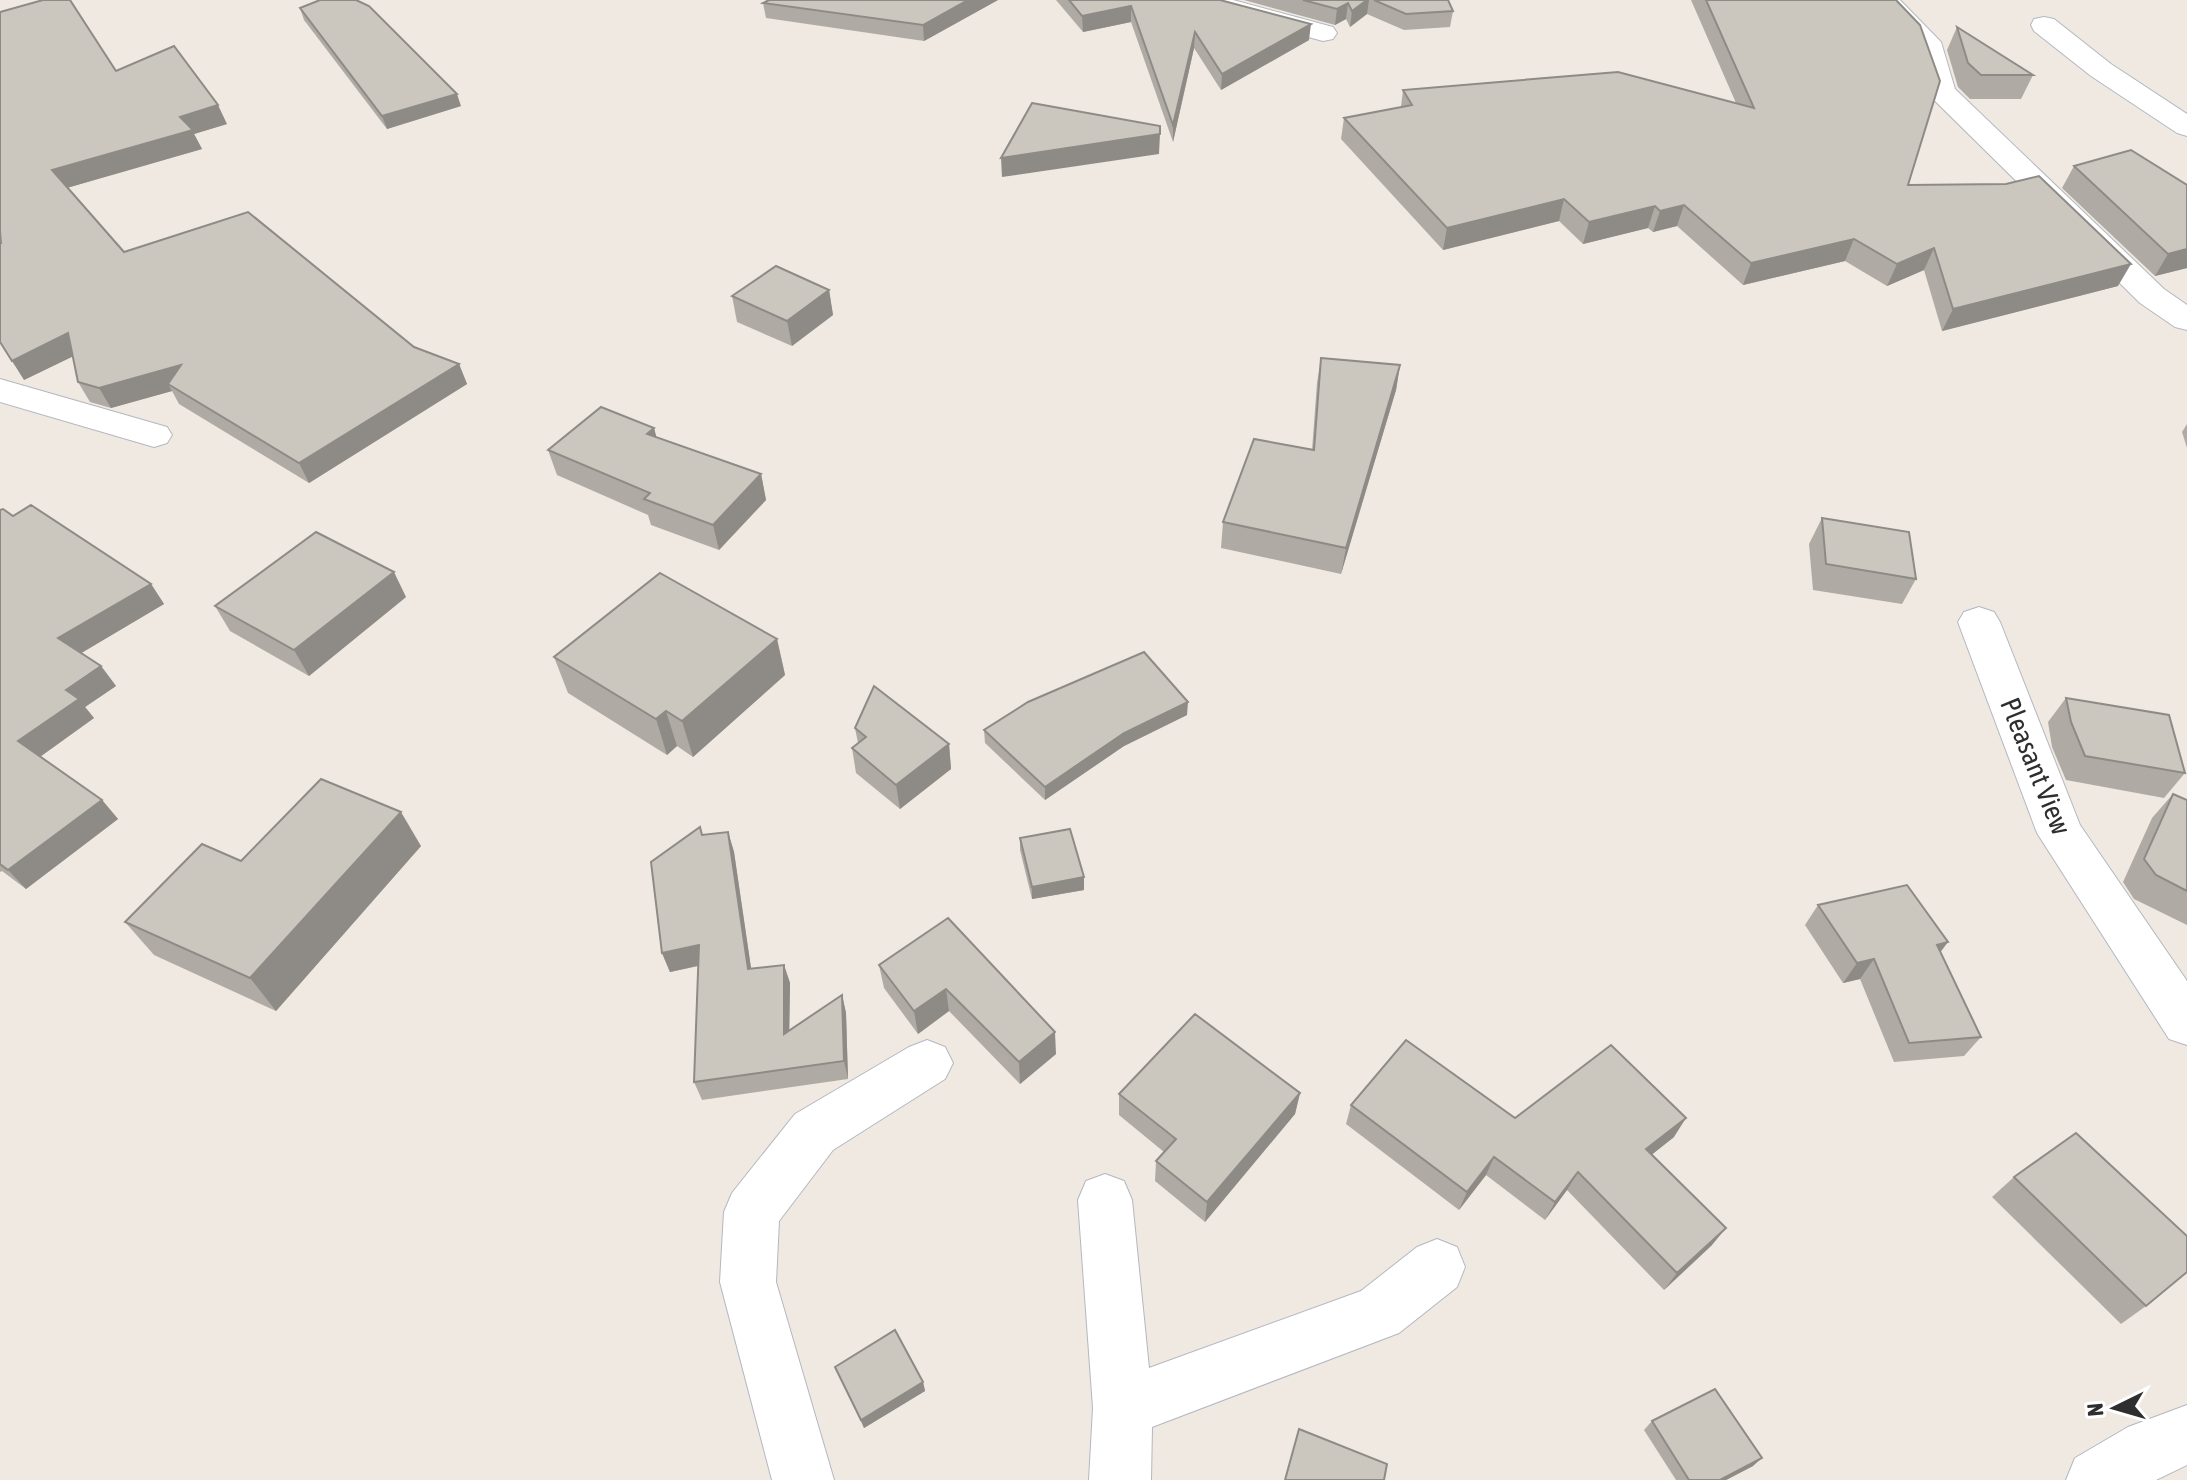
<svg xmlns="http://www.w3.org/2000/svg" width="2187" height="1480" viewBox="0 0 2187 1480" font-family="'Asap Condensed',sans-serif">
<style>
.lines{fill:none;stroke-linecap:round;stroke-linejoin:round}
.minor-casing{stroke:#b4b7c1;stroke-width:2}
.minor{fill:#fff;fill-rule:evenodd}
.wall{fill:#afaba4}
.shaded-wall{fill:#8e8b86}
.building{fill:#cbc7bf;stroke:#8e8b86;stroke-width:2}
.labels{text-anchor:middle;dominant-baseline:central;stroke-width:7;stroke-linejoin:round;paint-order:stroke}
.street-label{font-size:28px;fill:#2e2e2e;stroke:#fff}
</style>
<rect width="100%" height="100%" fill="#efe9e1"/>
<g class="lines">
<defs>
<g id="minor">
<polygon points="1190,0 1233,0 1333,27 1337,33 1333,39 1323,41 1194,6"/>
<polygon points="1872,0 1900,0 1941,42 1955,89 2164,289 2187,305 2187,330 2175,327 2140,303 1932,98 1914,44"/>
<polygon points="2044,17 2054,19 2111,64 2187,114 2187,136 2177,133 2091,76 2034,31 2031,25 2034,19"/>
<polygon points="0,379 167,427 172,435 167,443 154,447 0,402"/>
<polygon points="1979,607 1994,612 2000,622 2080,825 2187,981 2187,1045 2169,1039 2037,833 1958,622 1964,612"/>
<polygon points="927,1040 945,1047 953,1063 945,1079 833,1150 779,1221 776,1282 834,1480 772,1480 720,1282 724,1212 732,1193 795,1114 909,1047"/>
<polygon points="1105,1174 1124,1181 1132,1200 1149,1368 1361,1291 1417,1247 1437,1239 1457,1247 1465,1267 1457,1287 1399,1333 1152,1427 1151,1480 1089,1480 1093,1408 1078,1200 1086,1181"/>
<polygon points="2187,1405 2187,1465 2156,1480 2066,1480 2075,1458 2128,1427"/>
</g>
</defs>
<use href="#minor" class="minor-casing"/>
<use href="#minor" class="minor"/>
</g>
<g class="wall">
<polygon points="998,0 924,41 766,18 763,3"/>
<polygon points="1056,0 1220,0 1309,40 1221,90 1194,48 1173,142 1131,22 1083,32"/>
<polygon points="1244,0 1448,0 1453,11 1450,27 1404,30 1367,14 1350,27 1346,19 1335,25"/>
<polygon points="1691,0 1896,0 1908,185 2118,286 1942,331 1924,270 1887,286 1845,261 1743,285 1677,226 1653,232 1648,228 1583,244 1559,221 1443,250 1341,139 1344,118 1401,107 1403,90 1736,103"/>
<polygon points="300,8 461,106 387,129 304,20"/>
<polygon points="1957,27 2033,75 2021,99 1970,99 1958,87 1947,50"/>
<polygon points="116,71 227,124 194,134 202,149 67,188 124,252 414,347 459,364 467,384 309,483 179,404 172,391 111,408 90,402 78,382 73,356 24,380 1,243"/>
<polygon points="2074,166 2187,185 2187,268 2155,276 2062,188"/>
<polygon points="829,290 833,315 792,346 737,322 732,296"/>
<polygon points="1321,358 1400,365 1396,390 1341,574 1221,548 1223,522 1312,450 1317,383"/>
<polygon points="2187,424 2187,448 2182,432"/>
<polygon points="654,428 656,437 761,474 766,500 719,550 651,525 648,515 557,475 548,450"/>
<polygon points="0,510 151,584 164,604 81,653 101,666 116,686 85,707 94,718 40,757 102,800 118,819 26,889 2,871 0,872"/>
<polygon points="1822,518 1916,579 1902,604 1813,590 1809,544"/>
<polygon points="406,597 309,676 230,631 215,606"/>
<polygon points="777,639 785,675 693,757 677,746 667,755 568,693 554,657"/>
<polygon points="2066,698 2185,773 2164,798 2066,780 2052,747 2048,722"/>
<polygon points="1187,715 1124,746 1045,800 985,743 984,730"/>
<polygon points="855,728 949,744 951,769 900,809 856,773 852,748 858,743"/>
<polygon points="2173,794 2187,800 2187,925 2134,899 2123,882 2152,818"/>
<polygon points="728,832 734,852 751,969 784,965 790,983 789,1030 842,995 846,1013 848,1079 702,1100 694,1082 698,966 670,972 662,953 702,835"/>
<polygon points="1020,838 1084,877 1084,890 1032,899 1020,850"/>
<polygon points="421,846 276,1011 154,955 125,922 241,861"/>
<polygon points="1818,905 1940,952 1981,1037 1964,1056 1894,1062 1860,979 1843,983 1805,925"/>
<polygon points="948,918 1056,1054 1020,1084 949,1011 918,1034 884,988 879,965"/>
<polygon points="1300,1093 1295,1114 1205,1222 1155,1181 1156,1161 1164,1152 1119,1115 1119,1094"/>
<polygon points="1351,1105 1515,1118 1674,1137 1651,1155 1712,1245 1664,1290 1567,1190 1545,1220 1486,1175 1459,1210 1346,1124"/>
<polygon points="2014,1177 2146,1306 2121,1324 1992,1197"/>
<polygon points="835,1367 923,1382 925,1391 864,1428"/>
<polygon points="1652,1421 1753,1466 1726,1480 1676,1480 1644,1430"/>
</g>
<g class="shaded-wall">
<polygon points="968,0 998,0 924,41 923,25"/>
<polygon points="1367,0 1369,0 1367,14 1350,27 1352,11"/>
<polygon points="1348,3 1346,19 1335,25 1337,9"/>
<polygon points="1131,6 1131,22 1083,32 1082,16"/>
<polygon points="1311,24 1309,40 1221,90 1222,74"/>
<polygon points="1195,32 1194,48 1173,142 1173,125"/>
<polygon points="457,94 461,106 387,129 382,116"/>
<polygon points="218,105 227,124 194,134 202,149 63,189 52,170 180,117"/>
<polygon points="1160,134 1159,154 1002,177 1001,158"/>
<polygon points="1564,199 1559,221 1443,250 1447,228"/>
<polygon points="1684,205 1677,226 1653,232 1660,211"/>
<polygon points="1655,206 1648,228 1583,244 1589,222"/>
<polygon points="1854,239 1845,261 1743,285 1751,263"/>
<polygon points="1934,248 1924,270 1887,286 1897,264"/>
<polygon points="2187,249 2187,268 2155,276 2168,254"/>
<polygon points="2131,264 2118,286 1942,331 1953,309"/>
<polygon points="829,290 833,315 792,346 787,321"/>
<polygon points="68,333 80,353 24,380 12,361"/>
<polygon points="459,364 467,384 309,483 299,463"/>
<polygon points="181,365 168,384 172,391 111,408 99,388"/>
<polygon points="1400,365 1396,390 1341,574 1346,548"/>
<polygon points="654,428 661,454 647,434"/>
<polygon points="761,474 766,500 719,550 713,525"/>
<polygon points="394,572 406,597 309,676 294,650"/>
<polygon points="151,584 164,604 73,658 58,638"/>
<polygon points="777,639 785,675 693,757 682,721"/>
<polygon points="101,666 116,686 85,707 94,718 34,761 18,741 66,690"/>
<polygon points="1188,702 1187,715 1124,746 1045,800 1045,787 1124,733"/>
<polygon points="666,711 677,746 667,755 656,719"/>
<polygon points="949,744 951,769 900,809 896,785"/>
<polygon points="102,800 118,819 26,889 8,870"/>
<polygon points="401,812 421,846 276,1011 250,978"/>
<polygon points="728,832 734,852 754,988 748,969"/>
<polygon points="1084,877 1084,890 1032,899 1032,887"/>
<polygon points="1948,942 1933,962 1937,945"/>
<polygon points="699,945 706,964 670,972 662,953"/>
<polygon points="1874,959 1860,979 1843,983 1857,963"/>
<polygon points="784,965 790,983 789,1052 784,1034"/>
<polygon points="946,989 949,1011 918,1034 914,1011"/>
<polygon points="842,995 846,1013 848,1079 844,1061"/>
<polygon points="1055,1032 1056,1054 1020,1084 1019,1062"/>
<polygon points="1300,1093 1295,1114 1205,1222 1207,1202"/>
<polygon points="1686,1118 1674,1137 1635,1168 1646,1149"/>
<polygon points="1494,1157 1486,1175 1459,1210 1467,1192"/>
<polygon points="1578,1172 1567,1190 1545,1220 1555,1202"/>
<polygon points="1726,1228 1712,1245 1664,1290 1677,1273"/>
<polygon points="923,1382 925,1391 864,1428 861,1420"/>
<polygon points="1762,1458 1753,1466 1726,1480 1720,1480"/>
</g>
<g class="building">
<polygon points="43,0 70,0 116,71 174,46 218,105 180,117 193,130 52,170 124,252 248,212 414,347 459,364 299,463 168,384 181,365 99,388 78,382 68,333 12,361 0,342 0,243 1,243 0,231 0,12"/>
<polygon points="320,0 356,0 369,6 457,94 382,116 300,8"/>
<polygon points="769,0 968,0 923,25 763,3"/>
<polygon points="1069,0 1220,0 1311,24 1222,74 1195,32 1173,125 1131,6 1082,16"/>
<polygon points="1303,0 1367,0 1352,11 1348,3 1337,9"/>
<polygon points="1374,0 1448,0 1453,11 1406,14"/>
<polygon points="1706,0 1896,0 1920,25 1940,81 1908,185 2006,184 2039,176 2131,264 1953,309 1934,248 1897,264 1854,239 1751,263 1684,205 1660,211 1655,206 1589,222 1564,199 1447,228 1344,118 1412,105 1403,90 1618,72 1754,108"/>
<polygon points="1957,27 2033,75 1981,75 1968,63"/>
<polygon points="1032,103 1160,126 1160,134 1001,158"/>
<polygon points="2131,150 2187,185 2187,249 2168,254 2074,166"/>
<polygon points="776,266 829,290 787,321 732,296"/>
<polygon points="1321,358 1400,365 1346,548 1223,522 1254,439 1314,450"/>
<polygon points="601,407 654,428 647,434 761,474 713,525 644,499 650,493 548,450"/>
<polygon points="31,505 151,584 58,638 101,666 66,690 79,699 18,741 102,800 8,870 0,864 0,510 3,509 13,516"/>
<polygon points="1822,518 1909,532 1916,579 1826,564"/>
<polygon points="316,532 394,572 294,650 215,606"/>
<polygon points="660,573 777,639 682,721 666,711 656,719 554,657"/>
<polygon points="1144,652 1188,702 1124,733 1045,787 984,730 1028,702"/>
<polygon points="874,686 949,744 896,785 852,748 866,737 855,728"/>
<polygon points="2066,698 2169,715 2185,773 2085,756 2071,722"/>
<polygon points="321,779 401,812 250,978 125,922 202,844 241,861"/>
<polygon points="2173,794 2187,800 2187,891 2156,875 2144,859"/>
<polygon points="700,827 702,835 728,832 748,969 784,965 784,1034 842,995 844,1061 694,1082 699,945 662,953 651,862"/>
<polygon points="1070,829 1084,877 1032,887 1020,838"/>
<polygon points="1907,885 1948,942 1937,945 1981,1037 1909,1043 1874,959 1857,963 1818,905"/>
<polygon points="948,918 1055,1032 1019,1062 946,989 914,1011 879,965"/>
<polygon points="1195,1014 1300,1093 1207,1202 1156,1161 1176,1139 1119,1094"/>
<polygon points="1406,1040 1515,1118 1611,1045 1686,1118 1646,1149 1726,1228 1677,1273 1578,1172 1555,1202 1494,1157 1467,1192 1351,1105"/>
<polygon points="2076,1133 2187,1236 2187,1272 2146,1306 2014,1177"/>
<polygon points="895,1330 923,1382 861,1420 835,1367"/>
<polygon points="1715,1389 1762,1458 1720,1480 1689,1480 1652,1421"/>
<polygon points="1299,1429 1387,1464 1384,1480 1285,1480"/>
</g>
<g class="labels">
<g class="street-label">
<text transform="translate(2036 766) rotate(68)">Pleasant View</text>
</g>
</g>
<g transform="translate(2115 1408) rotate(265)" stroke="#ffffff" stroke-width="6" paint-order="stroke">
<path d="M0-6L14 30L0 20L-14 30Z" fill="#2e2e2e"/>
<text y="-12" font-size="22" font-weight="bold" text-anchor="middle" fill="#2e2e2e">N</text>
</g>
</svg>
